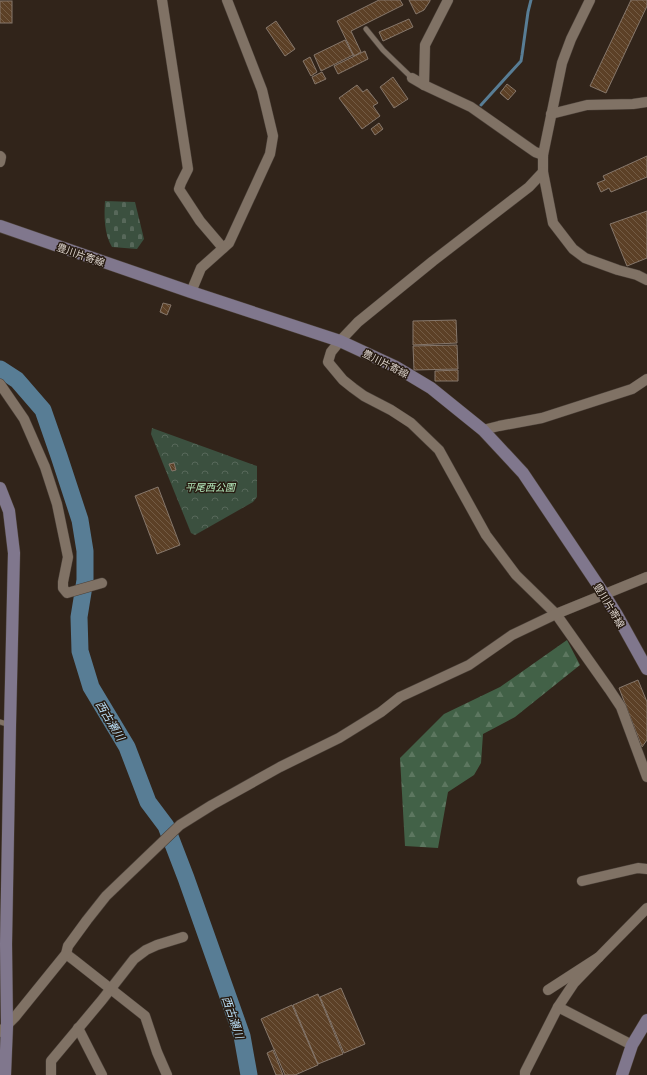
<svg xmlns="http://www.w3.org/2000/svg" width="647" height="1075" viewBox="0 0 647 1075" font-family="Literata,'Noto Sans JP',serif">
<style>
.forest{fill:url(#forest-firs)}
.cemetery{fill:url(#cemetery-stones)}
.park{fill:url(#park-crowns)}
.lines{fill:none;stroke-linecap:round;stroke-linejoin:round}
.stream{stroke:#587d95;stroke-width:3}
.river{stroke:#587d95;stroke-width:17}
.building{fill:url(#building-back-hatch);stroke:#86776b}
.lane-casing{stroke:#4b4139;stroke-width:6}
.street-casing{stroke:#4b4139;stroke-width:11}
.secondary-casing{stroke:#4b4139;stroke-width:13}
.lane{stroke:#807265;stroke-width:5}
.street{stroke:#807265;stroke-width:10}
.secondary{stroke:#80778d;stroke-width:12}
.labels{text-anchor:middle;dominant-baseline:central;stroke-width:3;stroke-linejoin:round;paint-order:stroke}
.street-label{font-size:10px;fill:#ddd4cd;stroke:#271b11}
.park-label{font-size:10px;font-style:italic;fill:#b6edbf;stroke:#271b11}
.water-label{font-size:11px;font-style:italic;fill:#badff7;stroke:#271b11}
</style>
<defs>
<pattern id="forest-firs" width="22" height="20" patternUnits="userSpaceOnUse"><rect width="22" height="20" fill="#426147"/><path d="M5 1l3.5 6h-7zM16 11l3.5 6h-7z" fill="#5d7760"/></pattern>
<pattern id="cemetery-stones" width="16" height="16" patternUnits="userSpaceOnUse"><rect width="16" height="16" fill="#3b503f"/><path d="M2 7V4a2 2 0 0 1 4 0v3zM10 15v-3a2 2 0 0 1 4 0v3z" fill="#57685a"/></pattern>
<pattern id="park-crowns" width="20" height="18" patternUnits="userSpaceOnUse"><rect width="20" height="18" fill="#3b503f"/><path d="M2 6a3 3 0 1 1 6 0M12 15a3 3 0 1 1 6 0" fill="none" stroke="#57685a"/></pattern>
<pattern id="building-back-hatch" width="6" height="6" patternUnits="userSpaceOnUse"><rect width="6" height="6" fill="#5c4026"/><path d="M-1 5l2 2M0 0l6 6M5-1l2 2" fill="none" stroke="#735b44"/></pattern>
</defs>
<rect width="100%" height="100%" fill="#31241a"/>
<polygon class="forest" points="567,640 580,665 515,717 483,734 481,763 474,775 448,792 438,848 405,846 400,758 444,714 500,687"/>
<path class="cemetery" d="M105,201L135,202L144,239L137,249L112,247C104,234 104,216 105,201Z"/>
<polygon class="park" points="152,428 257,466 257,497 253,502 195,535 191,533 151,434"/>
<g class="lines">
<polyline class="stream" points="481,105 521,61 522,55 528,12 531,0"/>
<polyline class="river" points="0,369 17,380 43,410 59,456 80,520 85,551 85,580 79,617 80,651 91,687 127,747 148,802 166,826 186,878 242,1036 249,1075"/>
</g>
<g class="building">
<polygon points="379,0 400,0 403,5 351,31 361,52 354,56 337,21"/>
<polygon points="409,0 430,0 430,1 424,10 416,14"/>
<polygon points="631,0 647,0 647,6 606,93 590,86"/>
<rect x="0" y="1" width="12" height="22"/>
<polygon points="409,19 413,27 383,41 379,32"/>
<polygon points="276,21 295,49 285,56 266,28"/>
<polygon points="345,40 353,55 321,71 314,55"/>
<polygon points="365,51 368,59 338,74 334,66"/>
<polygon points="310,57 317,72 311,76 303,61"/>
<polygon points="322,72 326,79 315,84 312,77"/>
<polygon points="393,77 408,99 394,108 380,87"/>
<polygon points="507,84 516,91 508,100 500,93"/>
<polygon points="357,85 363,92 367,89 378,103 373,106 380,116 362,129 339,98"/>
<polygon points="379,123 383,129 375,135 371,129"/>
<polygon points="647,156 647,177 611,192 609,188 601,192 597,183 605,180 603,176"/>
<polygon points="647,211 647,258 627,266 610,224"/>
<polygon points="163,303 171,305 167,315 160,312"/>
<polygon points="456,320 457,343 413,345 413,321"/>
<polygon points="457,345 458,369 414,370 413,346"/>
<polygon points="458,370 458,381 435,381 435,371"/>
<polygon points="174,463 176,470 172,471 169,464"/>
<polygon points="158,487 180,545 157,554 135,496"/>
<polygon points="638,680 647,702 647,740 642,747 619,688"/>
<polygon points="341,988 365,1044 344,1053 320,997"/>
<polygon points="318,994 343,1054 318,1064 293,1005"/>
<polygon points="292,1005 318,1065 295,1075 285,1075 261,1019"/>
<polygon points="273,1050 283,1075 276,1075 267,1053"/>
</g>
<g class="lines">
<defs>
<g id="lane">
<polyline points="366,29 383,50 412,78"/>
<polyline points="0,722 10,725"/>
</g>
<g id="street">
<polyline points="162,0 188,169 181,183 179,189 200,221 223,248"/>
<polyline points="590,0 571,39 562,63 543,155 543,172 553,223 573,249 585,258 618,270 637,275 647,280"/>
<polyline points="412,78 424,85 471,107 535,152 543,155"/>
<polyline points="424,85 425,45 448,0"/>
<polyline points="551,114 587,105 633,104 647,102"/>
<polyline points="0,156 1,157 0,162"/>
<polyline points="543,172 529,187 433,261 358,322 340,341 331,352 328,362 343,380 353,388 364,396 391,410 411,423 439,450 486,535 516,575 556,614 609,689 621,707 647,777"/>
<polyline points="191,292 201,268 229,243 270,154 273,136 262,90 227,0"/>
<polyline points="0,384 24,419 45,467 57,504 68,557 63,582 63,588 67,593 102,583"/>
<polyline points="483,430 499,426 542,418 632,389 647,379"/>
<polyline points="582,881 638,868 647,869"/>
<polyline points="66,954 74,960 145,1016 157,1052 167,1075"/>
<polyline points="548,990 599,957 647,908"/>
<polyline points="558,1007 632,1045"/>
<polyline points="78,1028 102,1075"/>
<polyline points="0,1032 15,1017 66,954 68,946 87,920 106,896 180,825 212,805 280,767 339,738 381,712 400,697 469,665 512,635 556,614 647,577"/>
<polyline points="51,1075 51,1061 102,1000 134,959 146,950 157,945 183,937"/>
<polyline points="525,1075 525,1072 558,1007 574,983 599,957"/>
</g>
<g id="secondary">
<polyline points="0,226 191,292 340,341 396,367 431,388 483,430 523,473 604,594 617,615 647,669"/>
<polyline points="0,488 9,511 14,553 10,725 6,944 7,1026 5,1075"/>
<polyline points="622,1075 632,1045 647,1020"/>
</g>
</defs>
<use href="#lane" class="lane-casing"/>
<use href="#street" class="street-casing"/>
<use href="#secondary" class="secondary-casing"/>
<use href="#lane" class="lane"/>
<use href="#street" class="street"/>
<use href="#secondary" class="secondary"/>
</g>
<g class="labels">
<g class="street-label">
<text transform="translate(81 254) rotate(19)">豊川片寄線</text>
<text transform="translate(386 363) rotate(27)">豊川片寄線</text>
<text transform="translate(610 605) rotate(59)">豊川片寄線</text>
</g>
<g class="park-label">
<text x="210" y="486">平尾西公園</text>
</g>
<g class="water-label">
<text transform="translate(111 720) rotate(59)">西古瀬川</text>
<text transform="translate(234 1017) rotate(71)">西古瀬川</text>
</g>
</g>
</svg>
